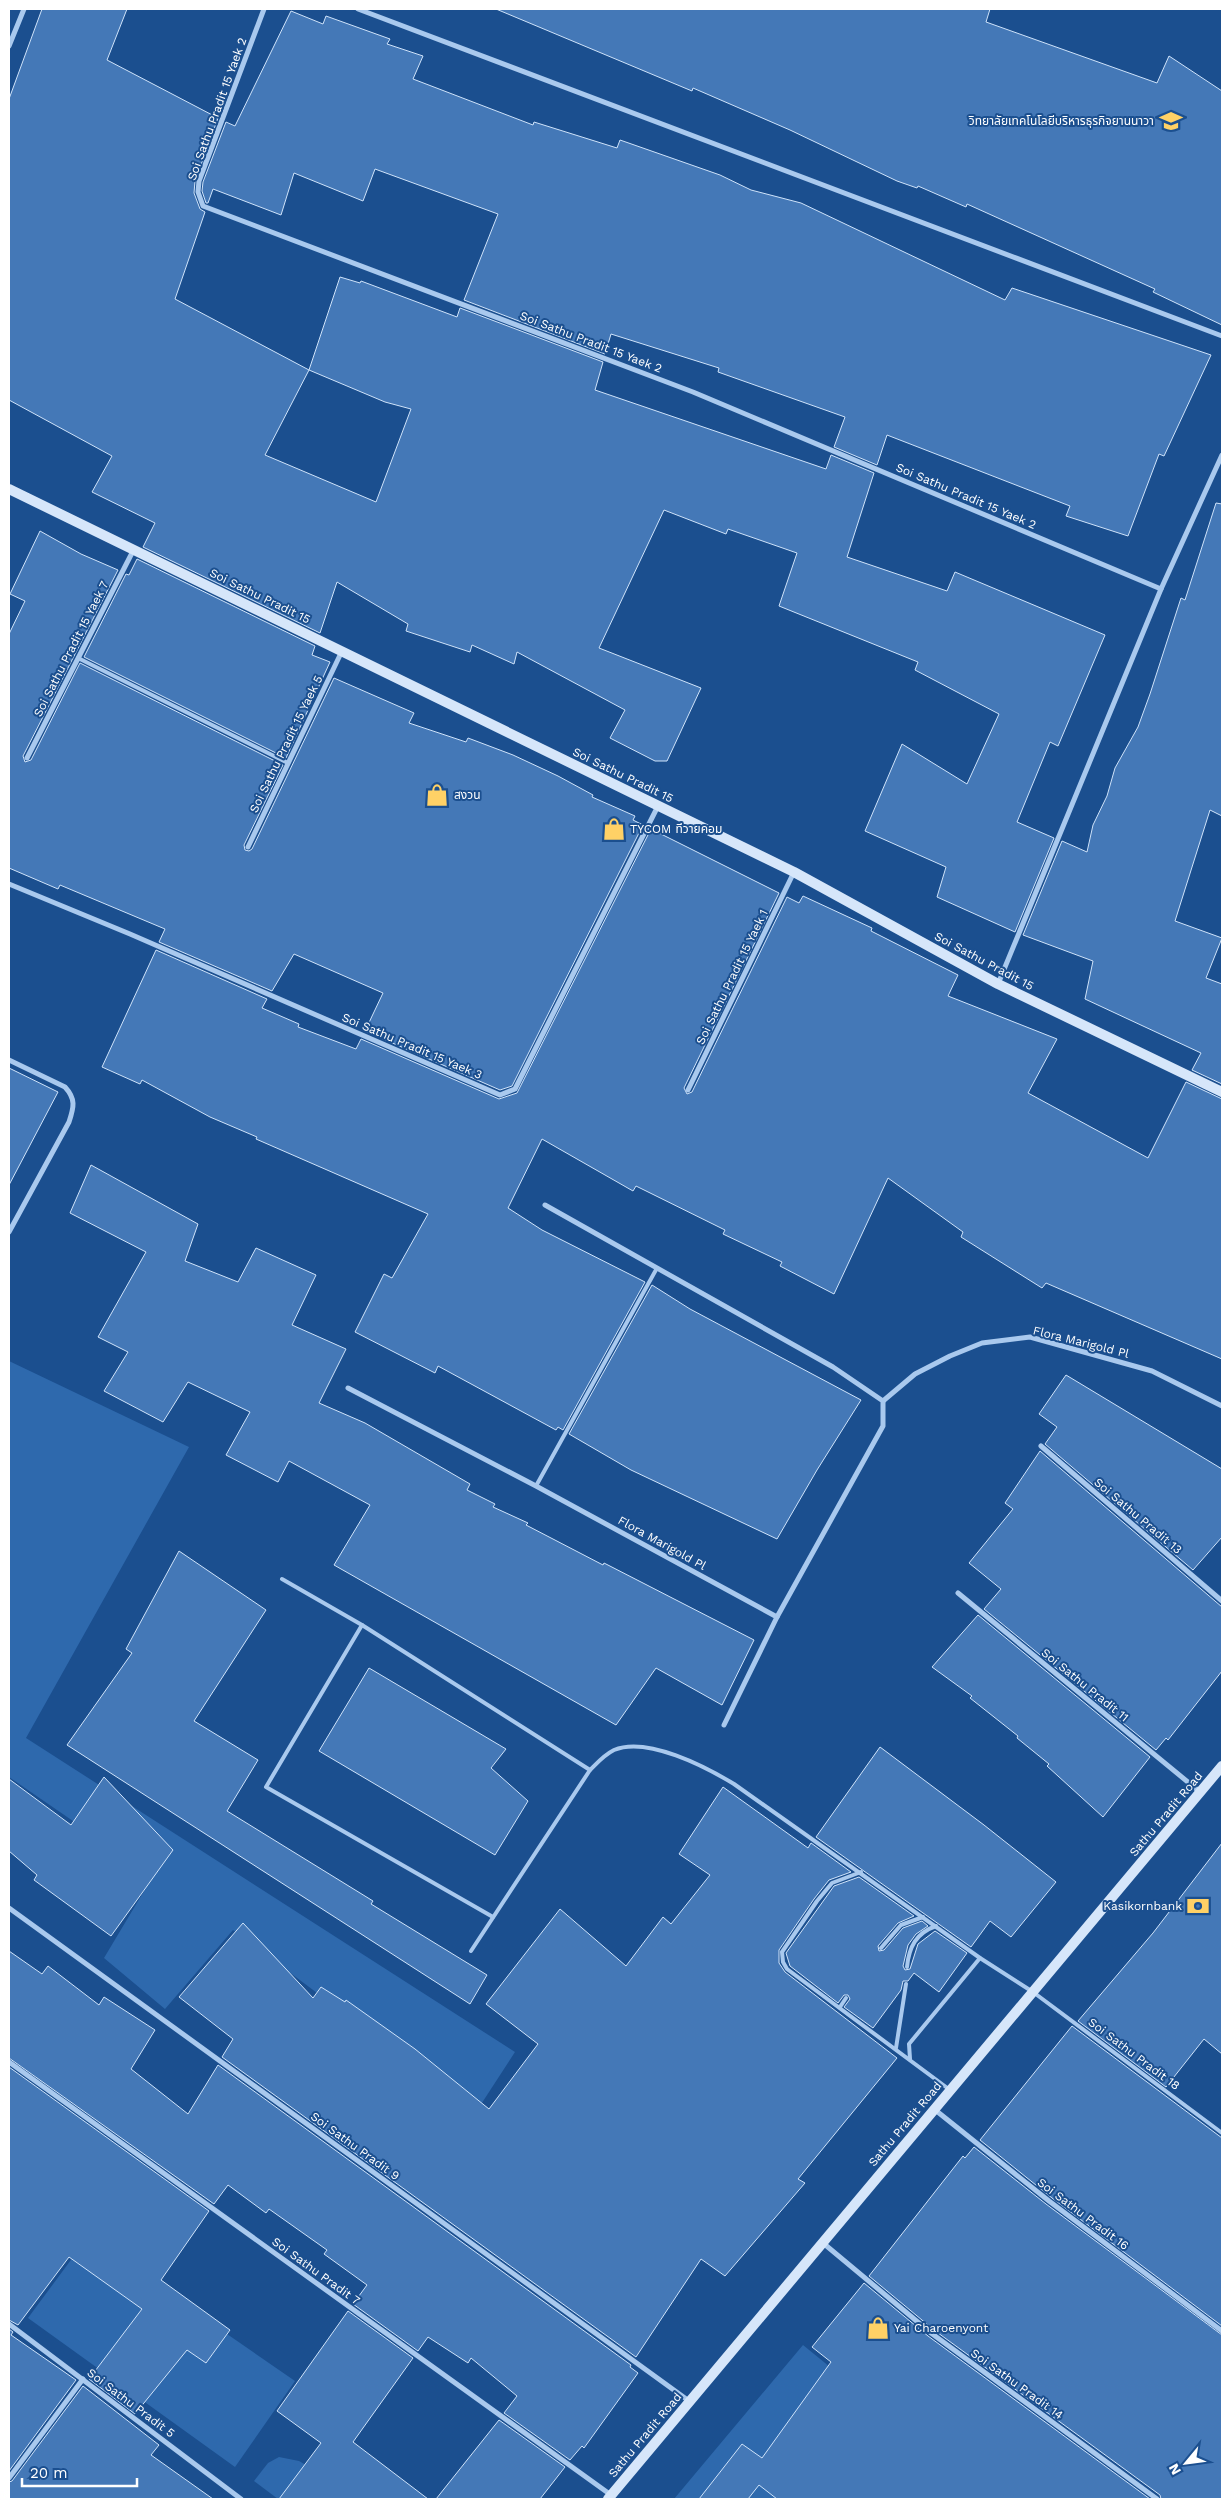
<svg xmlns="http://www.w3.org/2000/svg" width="1231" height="2508" viewBox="0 0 1231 2508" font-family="'Work Sans','Noto Sans Thai',sans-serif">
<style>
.green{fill:#2e69ad}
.building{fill:#4478b7;stroke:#cfe3fa;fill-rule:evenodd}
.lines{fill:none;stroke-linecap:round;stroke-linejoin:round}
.lane{stroke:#a9c9ee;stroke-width:4}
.street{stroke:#a9c9ee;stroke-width:5}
.secondary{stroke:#d6e6fa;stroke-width:10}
.labels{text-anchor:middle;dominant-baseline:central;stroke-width:4;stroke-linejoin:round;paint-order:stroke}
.street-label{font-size:12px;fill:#fff;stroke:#1b4f8f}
.poi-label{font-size:12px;fill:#fff;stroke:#1b4f8f;text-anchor:start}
</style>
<rect width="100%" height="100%" fill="#1b4f8f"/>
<g class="green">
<polygon points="9,1361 189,1447 26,1738 515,2052 476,2112 233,1930 165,2009 104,1958 153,1876 9,1777"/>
<polygon points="96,2226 162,2281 129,2327 212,2355 227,2334 295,2381 235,2467 28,2318"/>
<polygon points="803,2345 873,2402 1010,2499 674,2499"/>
<polygon points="279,2457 299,2461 326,2477 310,2499 278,2499 254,2481 268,2463"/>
</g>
<g class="building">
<path d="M42,9H127L107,60L218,118L195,181L194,193L200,209L205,212L175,299L309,370L340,277L360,283L361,281L457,317L460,308L603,362L595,390L826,469L831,455L874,473L847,557L947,591L955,572L1105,635L1058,746L1050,742L1017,822L1054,838L1015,932L937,897L946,867L865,831L902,744L967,784L999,714L915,670L918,662L779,606L797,553L728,529L726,534L664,510L599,648L701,688L667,761H655L610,738L625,710L517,652L514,664L472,645L470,652L406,631L408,624L337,582L320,633L143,547L155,523L92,492L112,456L9,400V99ZM309,370L385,402L411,409L376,502L265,455Z"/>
<polygon points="496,9 990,9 986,22 1157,83 1169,56 1222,91 1222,325 1153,292 1155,289 967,204 966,207 918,186 917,188 897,181 790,130 693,88 692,91"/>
<polygon points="291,11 323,24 326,16 390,39 387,44 423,56 413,79 533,125 534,122 617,148 620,140 720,175 751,190 801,203 1005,300 1012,288 1211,355 1164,456 1159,454 1128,536 1066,516 1070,506 887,435 877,465 834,447 845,417 718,372 719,368 611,334 605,354 464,300 498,214 375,169 363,201 294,173 281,215 213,189 208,203 206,203 202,191 203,182 226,122 235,126"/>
<polygon points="1216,503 1222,504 1222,816 1210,810 1175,921 1222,938 1206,978 1222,984 1222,1084 1192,1070 1201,1053 1085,999 1093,961 1023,935 1062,841 1087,852 1093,825 1107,796 1115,768 1138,727 1150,694 1181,598 1185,600"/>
<polygon points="40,531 81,554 118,570 23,756 25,762 31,760 80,663 283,765 244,845 245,850 249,851 252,849 334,678 414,713 409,723 466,742 468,738 513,755 558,776 593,795 592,797 635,816 633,820 643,825 512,1086 500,1090 365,1031 383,993 294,954 272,991 159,942 165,929 60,885 58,889 9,868 9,634 25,601 10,594"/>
<polygon points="137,559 315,646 312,655 330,662 286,758 84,657 126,574 129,575"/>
<polygon points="651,829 779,893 684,1088 687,1094 692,1092 787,897 799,903 803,896 872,928 871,931 958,975 948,996 1057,1039 1028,1093 1148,1158 1186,1082 1222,1099 1222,1359 1046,1283 1042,1288 961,1237 963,1232 888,1178 834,1294 780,1266 782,1262 723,1234 725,1230 636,1186 633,1191 542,1139 508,1208 542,1230 645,1282 563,1430 558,1427 556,1430 438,1366 435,1373 355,1332 384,1274 392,1278 428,1214 256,1139 257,1137 210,1117 142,1080 140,1084 102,1067 156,950 267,999 262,1008 299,1024 298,1027 356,1049 361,1039 499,1099 517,1093"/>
<polygon points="9,1068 58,1092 9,1185"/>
<polygon points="91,1165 198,1224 185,1261 238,1282 256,1248 316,1275 292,1325 346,1349 319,1403 365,1423 470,1484 467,1490 495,1504 493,1507 528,1523 526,1525 603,1565 604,1563 754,1640 722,1705 656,1668 616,1725 334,1565 370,1505 289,1461 278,1482 226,1455 250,1412 188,1382 163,1422 104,1391 128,1352 98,1337 146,1252 70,1213"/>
<polygon points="652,1285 690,1309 861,1400 817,1470 777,1539 631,1470 569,1434"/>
<polygon points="1066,1375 1222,1469 1222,1537 1193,1570 1045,1444 1057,1427 1039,1414"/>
<polygon points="1040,1451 1222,1607 1222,1671 1168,1740 1166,1738 1156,1750 984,1609 1001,1589 969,1563 1013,1509 1005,1503"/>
<polygon points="179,1551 266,1610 194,1721 258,1760 227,1811 373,1901 371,1904 487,1975 470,2004 67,1745 132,1653 126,1649"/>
<polygon points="978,1615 1150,1757 1103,1817 1047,1766 1049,1764 1017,1738 1018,1736 970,1698 972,1696 932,1667"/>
<polygon points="369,1668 506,1749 491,1768 528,1801 495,1855 319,1751"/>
<polygon points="880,1747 984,1825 1056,1882 1011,1937 990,1921 971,1947 816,1837"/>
<polygon points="104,1777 173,1850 111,1936 34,1880 37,1875 9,1851 9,1779 71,1825"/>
<polygon points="723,1787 808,1848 811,1843 851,1872 829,1880 814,1899 779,1950 779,1963 785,1972 897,2058 798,2179 805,2183 725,2276 701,2259 636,2357 222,2057 233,2039 179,1997 243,1923 313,1998 321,1987 345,2002 346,2000 415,2049 489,2109 538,2044 486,2004 560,1909 626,1966 663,1917 671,1924 710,1875 679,1854"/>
<polygon points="1222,1843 1222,2054 1204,2039 1166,2087 1078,2021 1153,1933"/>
<polygon points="859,1877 914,1916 898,1923 878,1946 879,1951 884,1950 903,1928 922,1921 928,1926 916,1934 908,1945 903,1966 905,1970 910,1969 918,1944 935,1931 967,1953 939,1992 914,1973 908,1981 903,1981 901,1990 873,2028 844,2007 850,1999 848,1995 844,1995 838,2003 790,1966 786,1953 834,1886"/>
<polygon points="9,1951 42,1974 48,1966 99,2005 104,1997 155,2030 131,2069 188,2114 218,2065 631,2365 630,2367 638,2373 584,2448 582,2446 570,2460 504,2413 517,2396 471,2358 468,2363 428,2337 418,2351 353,2304 367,2285 324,2254 327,2250 269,2209 266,2213 228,2185 214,2204 9,2058"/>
<polygon points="1072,2026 1222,2138 1222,2326 1052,2198 980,2140"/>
<polygon points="9,2067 209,2211 161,2280 230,2330 206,2363 187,2350 135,2414 89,2379 142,2309 69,2257 18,2325 9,2320"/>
<polygon points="974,2147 1046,2204 1222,2335 1222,2499 1161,2499 1160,2495 934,2330 869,2276 963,2156 965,2158"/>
<polygon points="864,2283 928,2336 1150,2499 777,2499 759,2485 748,2499 699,2499 742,2444 762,2458 831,2362 812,2347"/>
<polygon points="348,2311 413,2358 353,2442 428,2499 279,2499 321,2443 277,2411"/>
<polygon points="9,2329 13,2332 11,2335 76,2380 9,2471"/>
<polygon points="83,2386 159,2445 151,2455 213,2499 9,2499 9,2482 12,2481"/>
<polygon points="499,2420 565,2467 540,2499 436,2499"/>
</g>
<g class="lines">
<g class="lane">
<polyline points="78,658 288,763"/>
<polyline points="536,1486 657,1268"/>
<polyline points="282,1579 362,1625 590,1770"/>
<polyline points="362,1625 266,1787 493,1917"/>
<polyline points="861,1872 832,1883 817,1901 782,1952 783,1962 787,1969 950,2090"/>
<polyline points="881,1948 901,1925 923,1917"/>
<path d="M471,1951L590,1770C598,1762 604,1755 614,1750C647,1736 706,1767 734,1784L980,1958L1033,1992L1222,2133"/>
<path d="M907,1967C909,1947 916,1933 936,1926"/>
<polyline points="840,2007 846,1998"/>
<polyline points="896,2048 906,1984"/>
<polyline points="910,2059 909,2044 980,1958"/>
</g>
<g class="street">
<polyline points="264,9 199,181 198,192 203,206 693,392 1161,589"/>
<polyline points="358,9 1222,336"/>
<polyline points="9,46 24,9"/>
<polyline points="27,758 134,549"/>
<polyline points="248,847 342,651"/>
<polyline points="9,884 130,934 500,1095 515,1089 658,806"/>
<polyline points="998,984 1161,589 1222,455"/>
<path d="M9,1060L65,1087C76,1099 74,1107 69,1122L9,1232"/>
<polyline points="688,1090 794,872"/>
<polyline points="545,1205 833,1367 883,1401 883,1426 777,1617 724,1725"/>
<polyline points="348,1388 536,1486 777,1617"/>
<polyline points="883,1401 915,1374 950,1356 982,1343 1030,1337 1152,1371 1222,1406"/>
<polyline points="1041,1446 1222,1601"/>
<polyline points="958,1593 1200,1792"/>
<polyline points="9,1908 689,2401"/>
<polyline points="9,2062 611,2495"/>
<polyline points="934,2109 1049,2201 1222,2331"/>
<polyline points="823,2243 931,2333 1157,2499"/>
<polyline points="9,2324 241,2499"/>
<polyline points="9,2478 83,2379"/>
</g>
<g class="secondary">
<polyline points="9,489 794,872 998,984 1222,1092"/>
<polyline points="608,2499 1222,1766"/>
</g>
</g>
<defs>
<symbol id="university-bare" viewBox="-9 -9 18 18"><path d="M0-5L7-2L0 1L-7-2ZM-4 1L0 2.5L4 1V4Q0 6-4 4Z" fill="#ffd166" stroke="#1b4f8f" stroke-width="2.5" paint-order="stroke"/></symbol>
<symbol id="shop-bare" viewBox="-9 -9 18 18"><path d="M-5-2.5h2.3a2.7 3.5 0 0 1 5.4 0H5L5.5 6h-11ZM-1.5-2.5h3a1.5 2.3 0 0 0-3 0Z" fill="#ffd166" stroke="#1b4f8f" stroke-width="2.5" paint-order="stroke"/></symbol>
<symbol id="bank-bare" viewBox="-9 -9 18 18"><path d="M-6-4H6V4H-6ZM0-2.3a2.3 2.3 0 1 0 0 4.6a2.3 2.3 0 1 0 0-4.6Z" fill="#ffd166" stroke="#1b4f8f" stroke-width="2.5" paint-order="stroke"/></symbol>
</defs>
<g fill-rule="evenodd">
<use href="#university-bare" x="1155" y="105" width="32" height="32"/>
<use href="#shop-bare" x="421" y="779" width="32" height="32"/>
<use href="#shop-bare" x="598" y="813" width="32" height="32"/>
<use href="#bank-bare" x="1182" y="1890" width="32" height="32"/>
<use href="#shop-bare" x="862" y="2312" width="32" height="32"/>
</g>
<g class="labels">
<g class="street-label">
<text transform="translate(217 109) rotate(-70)">Soi Sathu Pradit 15 Yaek 2</text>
<text transform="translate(591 342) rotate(21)">Soi Sathu Pradit 15 Yaek 2</text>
<text transform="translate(966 496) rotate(23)">Soi Sathu Pradit 15 Yaek 2</text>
<text transform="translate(260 596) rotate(26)">Soi Sathu Pradit 15</text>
<text transform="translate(71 649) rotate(-63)">Soi Sathu Pradit 15 Yaek 7</text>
<text transform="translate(286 744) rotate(-64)">Soi Sathu Pradit 15 Yaek 5</text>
<text transform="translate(623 775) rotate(26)">Soi Sathu Pradit 15</text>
<text transform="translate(984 961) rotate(28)">Soi Sathu Pradit 15</text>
<text transform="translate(732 977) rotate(-64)">Soi Sathu Pradit 15 Yaek 1</text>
<text transform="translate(412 1046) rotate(23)">Soi Sathu Pradit 15 Yaek 3</text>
<text transform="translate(1081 1342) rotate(14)">Flora Marigold Pl</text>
<text transform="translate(1138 1516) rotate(40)">Soi Sathu Pradit 13</text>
<text transform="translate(662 1543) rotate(29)">Flora Marigold Pl</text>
<text transform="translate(1085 1685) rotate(39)">Soi Sathu Pradit 11</text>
<text transform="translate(1166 1814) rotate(-50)">Sathu Pradit Road</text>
<text transform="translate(1134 2054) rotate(37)">Soi Sathu Pradit 18</text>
<text transform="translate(905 2124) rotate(-50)">Sathu Pradit Road</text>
<text transform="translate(355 2146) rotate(36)">Soi Sathu Pradit 9</text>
<text transform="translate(1083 2214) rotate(37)">Soi Sathu Pradit 16</text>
<text transform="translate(316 2271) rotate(36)">Soi Sathu Pradit 7</text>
<text transform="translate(1017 2384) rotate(36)">Soi Sathu Pradit 14</text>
<text transform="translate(131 2403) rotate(37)">Soi Sathu Pradit 5</text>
<text transform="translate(645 2435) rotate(-50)">Sathu Pradit Road</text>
</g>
<g class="poi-label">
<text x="1154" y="121" text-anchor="end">วิทยาลัยเทคโนโลยีบริหารธุรกิจยานนาวา</text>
<text x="454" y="795">สงวน</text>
<text x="630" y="829">TYCOM ทีวายคอม</text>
<text x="1182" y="1906" text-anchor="end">Kasikornbank</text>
<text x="894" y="2328">Yai Charoenyont</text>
</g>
</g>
<rect width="1231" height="2508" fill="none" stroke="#ffffff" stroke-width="20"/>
<g transform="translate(1186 2463) rotate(241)" stroke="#1b4f8f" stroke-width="4" paint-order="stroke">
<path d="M0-4L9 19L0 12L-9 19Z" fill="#ffffff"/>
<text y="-8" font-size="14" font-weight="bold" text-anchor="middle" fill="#ffffff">N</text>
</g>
<path d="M22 2478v8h115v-8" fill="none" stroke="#ffffff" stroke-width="2.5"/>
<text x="30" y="2478" font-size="15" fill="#ffffff" stroke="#1b4f8f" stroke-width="4" paint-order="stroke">20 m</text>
</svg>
